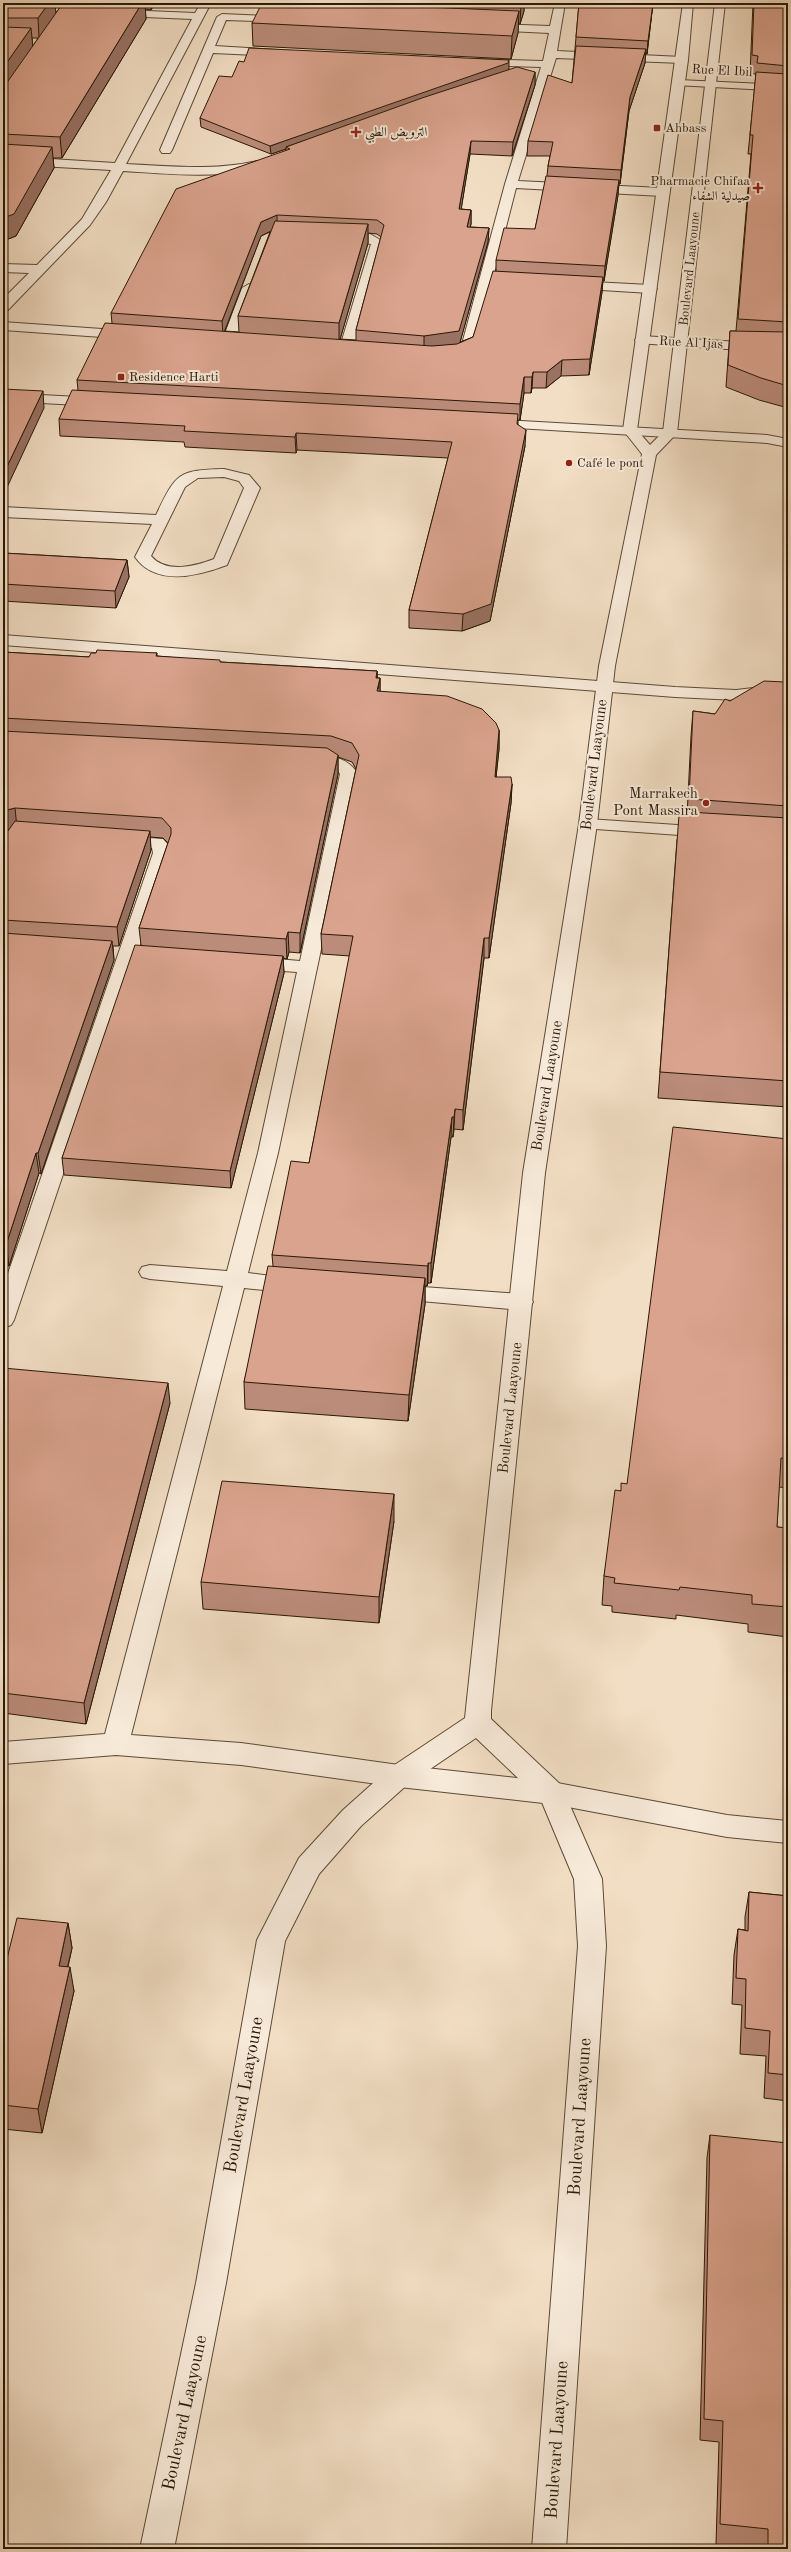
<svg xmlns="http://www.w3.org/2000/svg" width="791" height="2552" viewBox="0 0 791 2552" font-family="'Old Standard TT',Amiri,serif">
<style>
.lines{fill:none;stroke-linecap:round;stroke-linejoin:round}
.service-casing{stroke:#5c4a36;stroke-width:2}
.minor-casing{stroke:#5c4a36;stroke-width:2}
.tertiary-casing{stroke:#5c4a36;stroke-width:2}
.service{fill:#f7ead9;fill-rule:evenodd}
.minor{fill:#f7ead9;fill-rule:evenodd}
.tertiary{fill:#f7ead9;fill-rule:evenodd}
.wall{fill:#bb8c7a;stroke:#2a1806;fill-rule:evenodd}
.shaded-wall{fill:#997263;stroke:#2a1806}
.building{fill:#daa38e;stroke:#2a1806}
.poi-dot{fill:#8f2418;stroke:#f7ead9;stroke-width:1.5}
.labels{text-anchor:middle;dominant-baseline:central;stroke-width:4;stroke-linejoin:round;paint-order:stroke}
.far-street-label{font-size:13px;fill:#2a1806;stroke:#f7ead9}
.far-poi-label{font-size:13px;fill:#2a1806;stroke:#f7ead9;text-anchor:start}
.street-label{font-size:15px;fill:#2a1806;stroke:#f7ead9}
.poi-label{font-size:15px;fill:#2a1806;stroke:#f7ead9;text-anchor:end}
.near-street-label{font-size:18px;fill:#2a1806;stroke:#f7ead9}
</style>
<rect width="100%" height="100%" fill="#f2dec4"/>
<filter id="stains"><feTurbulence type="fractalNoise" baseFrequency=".005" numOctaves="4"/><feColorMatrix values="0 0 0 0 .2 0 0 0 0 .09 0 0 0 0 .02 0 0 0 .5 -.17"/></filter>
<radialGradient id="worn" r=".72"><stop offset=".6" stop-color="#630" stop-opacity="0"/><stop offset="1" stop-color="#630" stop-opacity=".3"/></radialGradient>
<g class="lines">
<defs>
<path id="service" d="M224,469L249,475L260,488L227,565C198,576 156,587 135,557L152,524L3,517V507L156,515C176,474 177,470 224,469ZM224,477L239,481L244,488L214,559C196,566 166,574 151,556L185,487L198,478Z"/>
<g id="minor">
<path d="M201,3H211L126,164C171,166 213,171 257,161L263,165L261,168C215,179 170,174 123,171L106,202L90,225L8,310L3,311V299L29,273L3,272V264L37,265L82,219L111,170L3,164V156L115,163L192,19L3,11V5L195,13Z"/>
<path d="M555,3H565L557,51L682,57L688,60L682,63L556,58L518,181L662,188L668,192L662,196L516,188L476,344C470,353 458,361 447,358L445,355L462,344L505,184L541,67L478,65L472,62L478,59L543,61L549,33L489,30L484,27L489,24L550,26Z"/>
<polygon points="222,14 289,17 289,21 285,22 226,20 215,46 278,50 284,53 278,56 213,53 172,150 170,153 162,153 160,150 217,17"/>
<polygon points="679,80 788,85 788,91 675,85 673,83"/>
<polygon points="338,233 370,234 384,242 353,350 346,354 339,350 371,244 333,240 332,237"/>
<polygon points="574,281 650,285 657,289 650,293 569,288 567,285"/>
<polygon points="249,284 256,288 236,341 229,345 224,344 222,341 242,288"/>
<polygon points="3,322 130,331 137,335 130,339 3,330"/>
<polygon points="642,336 788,345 788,353 637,343 635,340 637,337"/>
<polygon points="3,393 98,398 105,402 98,406 3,401"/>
<polygon points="488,419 767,435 788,439 788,447 767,443 483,426 481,423"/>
<polygon points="3,635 675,687 736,690 788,684 788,694 736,700 675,697 3,645"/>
<path d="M310,755C330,756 347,756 358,774L278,1153L248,1273L303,1280L306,1285L303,1290L295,1293L244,1288L131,1735L241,1743L399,1765L552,1782L727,1815L788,1821V1843L727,1837L552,1804L399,1787L241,1765L116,1755L3,1764V1742L105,1734L223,1286L150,1279L142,1277L139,1272L142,1267L150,1265L227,1271L258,1153L297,972L254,969L247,967L244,963L247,959L254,957L300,961L340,774C334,763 315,766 304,764L301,760L304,756Z"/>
<polygon points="588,819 707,827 713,828 716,832 713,836 707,837 582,828 579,824 582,820"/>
<polygon points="121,836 163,839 171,848 171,853 14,1320 11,1325 3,1328 3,1288 153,853 152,848 115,845 112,841 115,837"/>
<polygon points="395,1285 522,1294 530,1297 533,1302 530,1307 522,1310 387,1298 384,1293 387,1288"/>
</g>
<polygon id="tertiary" points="683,3 693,3 688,60 637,430 650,445 663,432 715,3 725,3 677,433 656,455 615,666 597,824 545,1173 491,1711 491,1719 561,1785 602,1879 606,1946 566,2549 532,2549 578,1946 574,1879 541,1800 476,1738 408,1784 361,1826 319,1874 285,1941 226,2283 174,2549 140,2549 196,2283 257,1940 299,1858 343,1810 390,1768 465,1718 523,1173 579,824 599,666 642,454 623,430"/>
</defs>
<use href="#service" class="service-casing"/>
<use href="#minor" class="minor-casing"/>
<use href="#tertiary" class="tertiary-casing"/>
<use href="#service" class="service"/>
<use href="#minor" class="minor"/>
<use href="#tertiary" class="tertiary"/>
</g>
<g class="wall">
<path d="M3,3H155L151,10L145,9L146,19L62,158H53L54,168L16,236L3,241ZM55,6H61L56,13ZM32,38H38L33,46Z"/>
<polygon points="340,3 524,3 524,11 520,24 518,24 518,33 511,59 253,46 252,23"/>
<path d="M579,3H653L647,54H645V63L629,111L620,184H619L618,195L604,281H603L602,292L589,375L561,376L546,388H532L531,393H524L520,420H518V425L525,446L490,621L462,631L409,628V610L448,458L297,450L296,453L185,447L184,442L60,436L59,419L78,390L77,380L112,323L111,313L286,150V149L271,154L201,127L200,118L232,77L509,68L508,70L535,72V85L512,156L470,154L461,209L471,210V224L470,227L489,228L488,242L460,342L473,337L496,271V260L535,229L547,176L548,166L550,156H527L528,141L572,83ZM270,232L238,316L239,332L225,331L261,236ZM368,233L377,234L381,237L356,330V340L340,339L368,243Z"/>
<polygon points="753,3 788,3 788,408 759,400 726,387 730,331 736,331 751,154 748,154 756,74 750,74"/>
<polygon points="3,553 127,560 129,577 116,608 3,601"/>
<polygon points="3,652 89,657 157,653 157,656 220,662 377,671 377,678 380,678 380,692 499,730 499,749 496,777 512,784 511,803 489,958 484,958 463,1130 454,1129 453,1137 451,1137 431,1283 428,1283 427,1286 425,1286 425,1304 408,1421 245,1409 244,1382 273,1266 272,1255 309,1163 350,956 322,954 321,934 356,769 352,762 338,757 338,774 300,953 289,952 287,959 283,958 284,973 231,1188 64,1175 62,1158 141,945 139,928 168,843 163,838 150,837 151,850 119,946 113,946 114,960 41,1174 39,1173 9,1266 3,1265 3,832 8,831 9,829 3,831"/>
<polygon points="788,671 788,1107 658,1098 677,840 687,816 691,736 693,711 715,714 730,701 784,682 785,672"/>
<polygon points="788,1139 788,1488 779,1487 777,1527 788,1528 788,1637 748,1632 748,1624 676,1615 676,1619 612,1612 612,1606 602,1605 604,1576 620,1491 627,1484"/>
<polygon points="3,1368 170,1403 86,1724 3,1713"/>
<polygon points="394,1521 379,1623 203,1609 201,1582"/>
<polygon points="749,1892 788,1896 788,2101 764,2098 766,2056 740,2054 742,2005 732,2004 734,1955 738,1929 745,1930 745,1917"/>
<polygon points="68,1923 72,1948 68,1967 74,1991 42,2133 3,2129 3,1975"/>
<polygon points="710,2135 788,2549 756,2549 716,2545 719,2442 700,2440 707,2158"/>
</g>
<g class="shaded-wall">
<polygon points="49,3 55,3 56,15 39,38 38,18"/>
<polygon points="142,3 145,3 146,19 62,158 60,137"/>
<polygon points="151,3 155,3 151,10"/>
<polygon points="521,3 524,3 524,11 520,24"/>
<polygon points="653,3 647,54 648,41"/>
<polygon points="519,11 518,33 511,59 512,36"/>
<polygon points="31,28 33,48 3,91 3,68"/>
<polygon points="646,49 645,63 629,111 620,184 621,170 630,97"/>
<polygon points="509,60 509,68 508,71 286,147 286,149 271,154 270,146"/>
<polygon points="535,72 535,85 512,156 513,142"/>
<polygon points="471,141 470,154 459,223 459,209"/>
<polygon points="52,147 54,168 16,236 3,241 3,218"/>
<polygon points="619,180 618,195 604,281 605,266"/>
<polygon points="471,210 471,224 467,241 467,227"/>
<polygon points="277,215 277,228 261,236 223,335 222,321 261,222"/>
<polygon points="368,224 368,243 339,343 339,323"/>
<polygon points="489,228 488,242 459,346 424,351 424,336"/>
<polygon points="603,277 602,292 589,375 590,359"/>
<polygon points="562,360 561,376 546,388 547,372"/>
<polygon points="533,372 532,388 531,393 532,377"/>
<polygon points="524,377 524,393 520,420 520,404"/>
<polygon points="43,391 44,408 3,496 3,475"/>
<polygon points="526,430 525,446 490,621 462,631 463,614"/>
<polygon points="296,433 297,450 296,453 295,437"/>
<polygon points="127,560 129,577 116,608 115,591"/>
<polygon points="377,671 378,689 380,678 380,697 377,710 376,678"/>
<polygon points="499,730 499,749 494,796 495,777"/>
<polygon points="338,755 338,774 300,953 300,933"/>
<polygon points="512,784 511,803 489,958 489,938"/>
<polygon points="15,808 17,828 3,831 3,811"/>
<polygon points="150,831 151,850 119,946 117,927"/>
<polygon points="288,932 289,952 287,959 286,939"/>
<polygon points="484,938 484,958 463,1130 463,1110"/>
<polygon points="112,941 114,960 41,1174 38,1153"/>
<polygon points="283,956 284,973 231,1188 230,1171"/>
<polygon points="455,1109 454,1129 453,1137 454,1117"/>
<polygon points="452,1117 451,1137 431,1283 431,1263"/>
<polygon points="36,1153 39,1173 9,1266 6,1245"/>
<polygon points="428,1263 428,1283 427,1286 428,1266"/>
<polygon points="425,1278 425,1304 408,1421 409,1395"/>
<polygon points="168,1383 170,1403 86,1724 84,1703"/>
<polygon points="394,1494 394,1521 379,1623 379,1597"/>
<polygon points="68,1923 72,1948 62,1990 59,1966"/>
<polygon points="70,1967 74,1991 42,2133 38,2109"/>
</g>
<g class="building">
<polygon points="3,3 49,3 38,18 3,18"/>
<polygon points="63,3 142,3 60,137 3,134 3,85 6,84"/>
<polygon points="262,3 329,3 519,11 512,36 252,23"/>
<polygon points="579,3 653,3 648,41 576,37"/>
<polygon points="754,3 788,3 788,66 757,63 758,56 752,55"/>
<polygon points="3,27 31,28 3,68"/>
<polygon points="576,46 646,49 630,97 621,170 548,166 553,142 528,141 548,75 572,83"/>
<polygon points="249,48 509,60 508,63 270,146 200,118 219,76 232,77 239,61 244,62"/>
<polygon points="517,67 535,72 513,142 471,141 459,209 471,210 467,227 489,228 459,331 424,336 356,330 384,225 377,220 277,215 261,222 222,321 111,313 176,189 290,149 286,147 422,98"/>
<polygon points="756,72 788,74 788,322 738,319 753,135 750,135"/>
<polygon points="3,144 52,147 14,214 3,218"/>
<polygon points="546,176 619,180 605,266 496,260 504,228 535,229"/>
<polygon points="275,221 368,224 339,323 238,316"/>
<polygon points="493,271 603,277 590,359 562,360 547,372 533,372 532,377 524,377 520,404 77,380 105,323 432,346 457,344 473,337"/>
<polygon points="730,331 788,332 788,386 761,378 728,365"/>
<polygon points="3,389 43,391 3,475"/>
<polygon points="72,390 518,414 517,424 526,430 491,604 463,614 409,610 452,442 296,433 295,437 184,431 185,426 59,419"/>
<polygon points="3,553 127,560 115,591 3,584"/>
<polygon points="97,650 157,653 156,656 220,660 220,662 377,671 376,678 380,678 377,691 447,696 482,709 496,723 499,730 495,777 511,777 512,784 489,938 484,938 463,1110 455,1109 454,1117 452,1117 431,1263 428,1263 428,1266 272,1255 291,1161 309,1163 353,936 321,934 359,755 352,743 331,736 3,718 3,652 89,657 91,653 96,653"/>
<polygon points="788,671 788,806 689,799 693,711 715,714 725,699 730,701 764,681 785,682 785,672"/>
<polygon points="3,731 327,748 338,755 300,933 288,932 286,939 139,928 171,834 171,828 162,818 15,808 3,811"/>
<polygon points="688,812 788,818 788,1081 660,1072 679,815 688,816"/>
<polygon points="15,821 150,831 117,927 3,920 3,832 8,831"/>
<polygon points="3,933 112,941 38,1153 36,1153 6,1245 3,1245"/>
<polygon points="135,945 283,956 230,1171 62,1158"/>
<polygon points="673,1127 788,1139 788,1459 781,1458 777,1527 788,1528 788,1607 752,1604 752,1595 680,1587 679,1590 614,1583 615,1578 604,1576 615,1490 621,1491 621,1483 627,1484"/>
<polygon points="268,1266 425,1278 409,1395 244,1382"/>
<polygon points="3,1368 168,1383 84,1703 3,1693"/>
<polygon points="222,1481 394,1494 379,1597 201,1582"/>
<polygon points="749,1892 788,1896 788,2075 768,2073 770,2031 745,2028 746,1979 736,1978 738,1929 748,1931"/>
<polygon points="17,1918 68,1923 59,1966 70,1967 38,2109 3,2105 3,1975"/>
<polygon points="710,2135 788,2143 788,2549 768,2549 768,2529 720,2524 723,2421 704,2419"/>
</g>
<g class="poi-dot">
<rect x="653" y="124" width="8" height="8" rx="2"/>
<path d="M354 126h4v4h4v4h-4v4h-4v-4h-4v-4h4z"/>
<path d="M756 182h4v4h4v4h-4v4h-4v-4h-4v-4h4z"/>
<rect x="117" y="373" width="8" height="8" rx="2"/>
<circle cx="569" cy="463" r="4"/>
<circle cx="706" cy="803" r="4"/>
</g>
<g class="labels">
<g class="far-street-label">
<text transform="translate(722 71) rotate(3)">Rue El Ibil</text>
<text transform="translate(690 269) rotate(-84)">Boulevard Laayoune</text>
<text transform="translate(691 343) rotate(3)">Rue Al Ijas</text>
</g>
<g class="far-poi-label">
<text x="665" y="128">Ahbass</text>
<text x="365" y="132">الترويض الطبي</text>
<text x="750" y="181" text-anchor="end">Pharmacie Chifaa<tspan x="750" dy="15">صيدلية الشفاء</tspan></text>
<text x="129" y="377">Residence Harti</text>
<text x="577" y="463">Café le pont</text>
</g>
<g class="street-label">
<text transform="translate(595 765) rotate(-83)">Boulevard Laayoune</text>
<text transform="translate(548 1086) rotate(-81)">Boulevard Laayoune</text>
<text transform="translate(511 1408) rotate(-84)">Boulevard Laayoune</text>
</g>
<g class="poi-label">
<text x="698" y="794">Marrakech<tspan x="698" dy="17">Pont Massira</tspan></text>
</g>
<g class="near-street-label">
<text transform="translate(244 2095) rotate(-80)">Boulevard Laayoune</text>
<text transform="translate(580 2117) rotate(-86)">Boulevard Laayoune</text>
<text transform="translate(185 2413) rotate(-78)">Boulevard Laayoune</text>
<text transform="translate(557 2440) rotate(-86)">Boulevard Laayoune</text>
</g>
</g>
<rect width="791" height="2552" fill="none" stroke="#f2dec4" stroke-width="16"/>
<rect x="4" y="4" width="783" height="2544" fill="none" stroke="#2a1806" stroke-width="2"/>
<rect x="8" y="8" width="775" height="2536" fill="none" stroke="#2a1806"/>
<rect width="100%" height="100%" filter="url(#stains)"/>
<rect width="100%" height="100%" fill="url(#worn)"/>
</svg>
